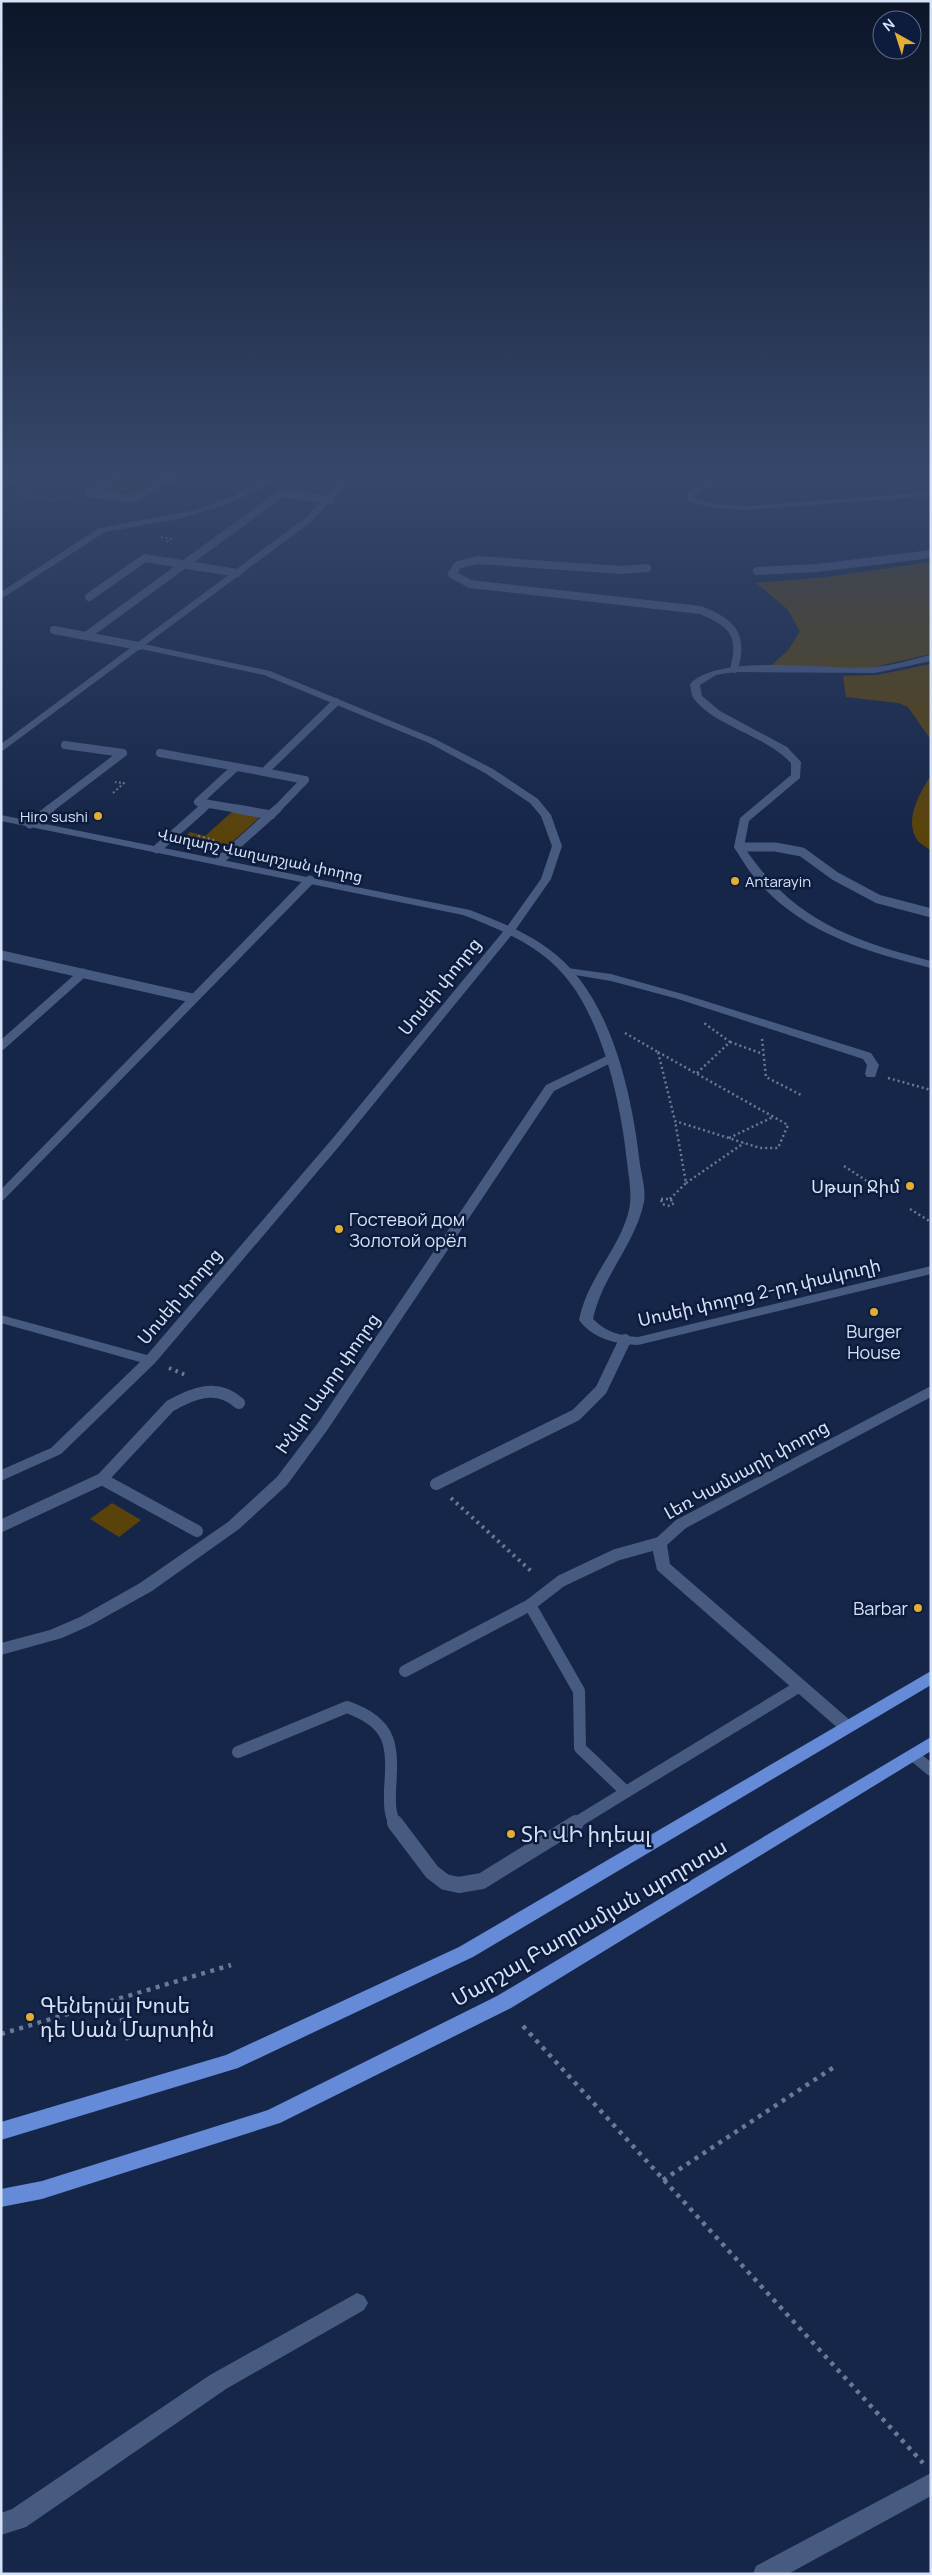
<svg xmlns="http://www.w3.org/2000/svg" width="932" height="2575" viewBox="0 0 932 2575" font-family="Manrope,'Noto Sans Armenian',sans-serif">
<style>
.green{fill:#5a430b}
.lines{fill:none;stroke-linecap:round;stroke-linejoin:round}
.path-far3{stroke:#6b7996;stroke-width:2;stroke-dasharray:2 2.5;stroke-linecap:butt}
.path-far2{stroke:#6b7996;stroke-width:2.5;stroke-dasharray:2 3;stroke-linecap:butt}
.path-far1{stroke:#6b7996;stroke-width:4;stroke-dasharray:2.5 4.5;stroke-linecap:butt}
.path{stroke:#6b7996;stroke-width:4.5;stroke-dasharray:4 5.5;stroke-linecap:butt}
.service-far3{stroke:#475a80;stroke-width:8}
.service-far2{stroke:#475a80;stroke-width:9}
.service-far1{stroke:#475a80;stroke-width:12}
.service{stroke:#475a80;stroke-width:16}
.minor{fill:#475a80;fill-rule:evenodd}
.tertiary{fill:#475a80;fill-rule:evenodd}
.primary{fill:#658ad8;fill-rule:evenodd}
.poi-dot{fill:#e2ae34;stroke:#0d1c3d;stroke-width:2}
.labels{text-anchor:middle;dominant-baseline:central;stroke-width:5;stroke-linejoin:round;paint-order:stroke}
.far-poi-label{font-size:15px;fill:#d5e1f7;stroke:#0d1c3d;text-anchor:end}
.far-street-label{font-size:15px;fill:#d5e1f7;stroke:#0d1c3d}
.street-label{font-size:18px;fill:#d5e1f7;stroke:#0d1c3d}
.poi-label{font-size:18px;fill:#d5e1f7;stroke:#0d1c3d;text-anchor:end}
.near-poi-label{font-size:21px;fill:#d5e1f7;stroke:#0d1c3d;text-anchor:start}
.near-street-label{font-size:21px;fill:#d5e1f7;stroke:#0d1c3d}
</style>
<rect width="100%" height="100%" fill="#162648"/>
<g class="green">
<polygon points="130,474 151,474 120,494 103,491"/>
<polygon points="931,562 931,654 869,668 771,666 789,649 800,631 787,609 756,583 827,577"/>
<polygon points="931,664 931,740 908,707 898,703 846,697 843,676 877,675"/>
<path d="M931,775V850C927,848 921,844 918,841C903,820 920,793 931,775Z"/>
<polygon points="233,811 260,817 229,845 186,836 190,832 205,836"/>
<polygon points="112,1503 141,1520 119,1537 90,1519"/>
</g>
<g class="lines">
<g class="path-far3">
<polyline points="41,479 50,474"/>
<polyline points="20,494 51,500 73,496"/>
<polyline points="161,537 171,539 165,543"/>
<polyline points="113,793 124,783 115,782"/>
</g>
<g class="path-far2">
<polyline points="198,836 214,840"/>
<polyline points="625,1033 658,1052"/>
<polyline points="762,1039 766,1077 803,1096"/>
<polyline points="730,1042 763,1054"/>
<polygon points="658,1052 788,1125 778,1148 760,1148 675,1121"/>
<polyline points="697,1073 730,1042 704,1023"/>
<polyline points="888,1078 931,1090"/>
<polyline points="729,1138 773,1117"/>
<polyline points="844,1166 873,1185"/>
<polyline points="686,1183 744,1143"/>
<polygon points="661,1199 670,1199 674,1203 670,1206 662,1204"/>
<polyline points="670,1199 686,1183 675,1121"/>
<polyline points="910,1209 931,1222"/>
</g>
<g class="path-far1">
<polyline points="169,1368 188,1376"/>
<polyline points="451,1498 532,1572"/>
</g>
<g class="path">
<polyline points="116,2000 129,2043"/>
<polyline points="523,2026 923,2463"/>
<polyline points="1,2034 231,1965"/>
<polyline points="663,2180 834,2067"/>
</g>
<g class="service-far3">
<polyline points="120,474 90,493 132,499 162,481 183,474"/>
<path d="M647,568L622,570L477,560L458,565L452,574L470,584L700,610C732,622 744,635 734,669"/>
<polyline points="757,571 817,568 931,554"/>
<polyline points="89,597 145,558 237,573"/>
<polyline points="54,630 139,646"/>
<polyline points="86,636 282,493 330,500"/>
<polyline points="160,753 264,772 336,702"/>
<polyline points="236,767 198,802 244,810"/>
<polyline points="264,772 305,780 276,810"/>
<polyline points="48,810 123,753 65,745"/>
<polyline points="201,810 208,804"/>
</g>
<g class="service-far2">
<polyline points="237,809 271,815"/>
<polyline points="30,824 50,809"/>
<polyline points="739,847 775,847 802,852 835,876 878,899 931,913"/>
<polyline points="157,849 202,809"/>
<polyline points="219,861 277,809"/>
<polyline points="1,955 192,998"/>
<polyline points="1,1046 83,973"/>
<polyline points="1,1196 310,880"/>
</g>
<g class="service-far1">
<polyline points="102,1479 197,1531"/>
<polyline points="436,1484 576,1415 601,1390 625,1340"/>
<path d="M1,1526L102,1479L170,1406C193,1393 217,1383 239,1403"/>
<polyline points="530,1605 579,1691 580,1748 626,1792 800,1686"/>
<polyline points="405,1671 530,1605 561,1581 616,1555 659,1543"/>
<path d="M238,1752L347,1707C393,1723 393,1746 390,1790C390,1802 389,1813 395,1824"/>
<polyline points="913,1755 931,1770"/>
<polyline points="574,1824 626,1792"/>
</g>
<polyline class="service" points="395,1823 432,1872 445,1882 459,1885 482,1881 576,1823"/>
<g class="minor">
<polygon points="272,474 281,474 259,489 220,507 178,519 105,532 1,599 1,592 99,528 195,510 234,496"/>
<polygon points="716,474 725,474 695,495 695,499 716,504 747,506 931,492 931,496 747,510 716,508 688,502 688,492"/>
<polygon points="139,643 270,671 435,739 493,769 538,799 551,815 562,846 551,879 514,932 341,1144 155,1363 61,1454 1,1481 1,1470 51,1448 140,1362 1,1323 1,1315 147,1355 333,1138 506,928 541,879 552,846 541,816 530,803 485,773 429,743 264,675 136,648 136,644"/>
<polygon points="567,968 611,974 686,995 871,1053 879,1065 875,1077 867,1077 865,1074 867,1065 863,1059 678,999 611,981 563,973 561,971"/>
<polygon points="611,1054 615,1055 617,1058 615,1061 554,1091 328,1429 287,1485 239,1529 152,1591 91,1625 62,1638 1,1655 1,1643 50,1630 80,1617 140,1583 228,1522 277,1477 318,1423 546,1085"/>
<polygon points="357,2293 364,2296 368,2303 364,2310 226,2389 26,2527 1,2535 1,2513 12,2509 210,2375"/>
<polygon points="931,2473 931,2496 788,2574 753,2574 756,2566"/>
</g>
<g class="tertiary">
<polygon points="20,474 29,474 1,490 1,485"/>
<polygon points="338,474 346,474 348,483 311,522 1,752 1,744 305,518 340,483"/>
<path d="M931,655V661L875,673L734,672L716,675L700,685L702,696L720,711L787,747L801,762L800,778L749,821L744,847C793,920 850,940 931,961V968C869,953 804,933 761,885C750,873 742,860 734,847L740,818L791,775V763C765,735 716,727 694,699C691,695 691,689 690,684C721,652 830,671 874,667C893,666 912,659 931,655Z"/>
<path d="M1,815L470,910C506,924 544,939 570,968C615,1016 633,1101 640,1165C642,1177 646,1190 644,1202C635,1245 602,1276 593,1319C606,1332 620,1336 638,1337L931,1266V1274L638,1345C616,1344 593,1339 579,1320C587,1279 617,1252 628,1214C633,1196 629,1180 627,1162C621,1104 603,1019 563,974C537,944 499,929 463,915L1,821Z"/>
<polygon points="931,1386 931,1397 686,1528 667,1545 670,1564 852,1722 854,1726 852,1730 846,1732 840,1730 657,1570 651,1543 676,1520"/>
</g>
<g class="primary">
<polygon points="931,1671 931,1685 473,1957 238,2068 1,2140 1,2122 226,2055 459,1947"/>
<polygon points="931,1737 931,1751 511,2008 280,2123 42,2199 1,2207 1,2189 42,2181 268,2110 497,1996"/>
</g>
</g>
<linearGradient id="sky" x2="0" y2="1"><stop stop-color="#0c1528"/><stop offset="0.57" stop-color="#36476a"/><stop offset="1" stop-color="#36476a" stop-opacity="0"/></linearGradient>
<rect width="932" height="834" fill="url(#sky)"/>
<g class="poi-dot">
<circle cx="98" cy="816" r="5"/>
<circle cx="735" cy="881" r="5"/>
<circle cx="910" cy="1186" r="5"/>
<circle cx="339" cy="1229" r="5"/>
<circle cx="874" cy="1312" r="5"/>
<circle cx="918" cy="1608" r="5"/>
<circle cx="511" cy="1834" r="5"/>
<circle cx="30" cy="2017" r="5"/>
</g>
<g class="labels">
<g class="far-poi-label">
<text x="88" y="816">Hiro sushi</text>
<text x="745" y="881" text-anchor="start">Antarayin</text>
</g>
<g class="far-street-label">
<text transform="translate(260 855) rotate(12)">Վաղարշ Վաղարշյան փողոց</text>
</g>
<g class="street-label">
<text transform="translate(439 986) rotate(-51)">Սոսեի փողոց</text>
<text transform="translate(759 1292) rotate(-13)">Սոսեի փողոց 2-րդ փակուղի</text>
<text transform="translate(179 1296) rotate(-50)">Սոսեի փողոց</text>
<text transform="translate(327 1383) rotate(-55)">Խնկո Ապոր փողոց</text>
<text transform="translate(746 1469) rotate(-29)">Լեռ Կամսարի փողոց</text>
</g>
<g class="poi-label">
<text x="900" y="1186">Սթար Ջիմ</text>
<text x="349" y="1219" text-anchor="start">Гостевой дом<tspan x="349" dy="21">Золотой орёл</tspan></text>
<text x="874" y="1331" text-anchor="middle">Burger<tspan x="874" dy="21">House</tspan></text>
<text x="908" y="1608">Barbar</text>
</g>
<g class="near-poi-label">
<text x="521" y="1834">ՏԻ ՎԻ իդեալ</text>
<text x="40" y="2005">Գեներալ Խոսե<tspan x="40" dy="24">դե Սան Մարտին</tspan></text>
</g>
<g class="near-street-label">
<text transform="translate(589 1922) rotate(-30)">Մարշալ Բաղրամյան պողոտա</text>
</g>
</g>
<rect width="932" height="2575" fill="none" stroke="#d5e1f7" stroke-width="5"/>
<g transform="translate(897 35) rotate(321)"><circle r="24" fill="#0d1c3d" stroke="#5d6b87"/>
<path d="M0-4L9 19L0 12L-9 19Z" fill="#e2ae34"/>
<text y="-8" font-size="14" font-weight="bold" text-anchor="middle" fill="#d5e1f7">N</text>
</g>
</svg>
